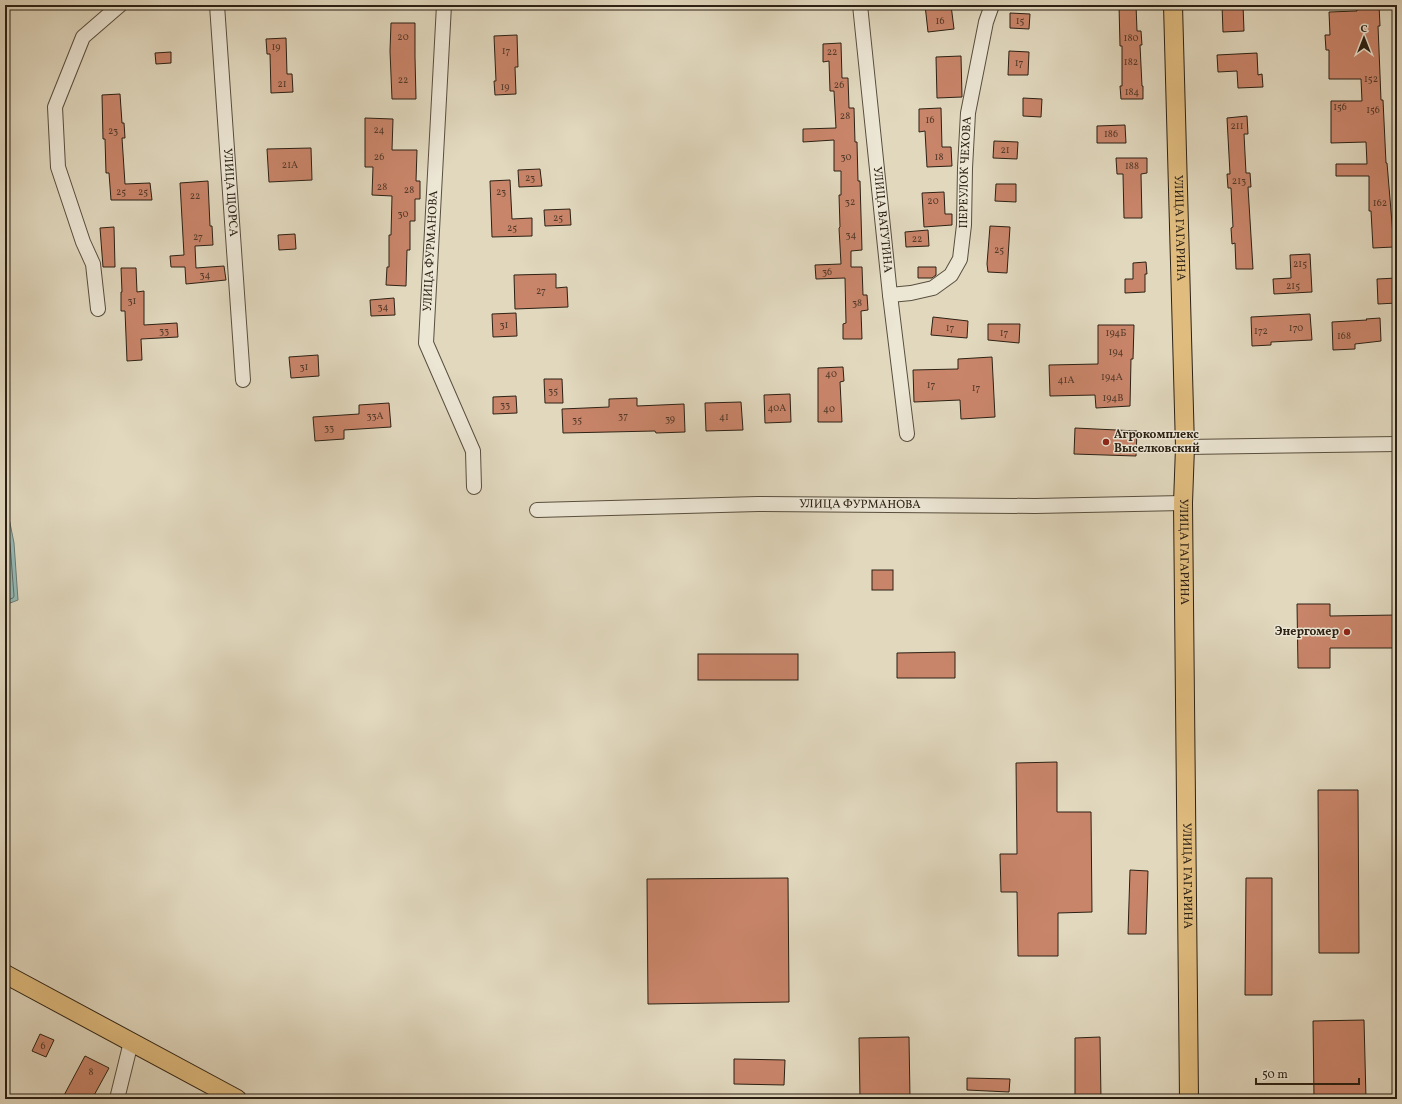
<svg xmlns="http://www.w3.org/2000/svg" width="1402" height="1104" viewBox="0 0 1402 1104" font-family="Vollkorn,serif">
<style>
.water{fill:#94b9b5;stroke:#6a7c75}
.lines{fill:none;stroke-linecap:round;stroke-linejoin:round}
.shore{stroke:#606d64;stroke-width:1}
.building{fill:#c9856a;stroke:#2c2114}
.minor-casing{stroke:#594f3e;stroke-width:16}
.major-casing{stroke:#2c2114;stroke-width:20}
.minor{stroke:#ece6d5;stroke-width:14}
.major{stroke:#e0bc7f;stroke-width:18}
.poi-dot{fill:#8f2418;stroke:#ece6d5;stroke-width:1.5}
.labels{text-anchor:middle;dominant-baseline:central;stroke-width:3;stroke-linejoin:round;paint-order:stroke}
.number-label{font-size:10px;fill:#533a2a}
.street-label{font-size:12px;fill:#2c2114;stroke:#ece6d5}
.poi-label{font-size:12px;font-weight:bold;fill:#2c2114;stroke:#ece6d5;text-anchor:start}
</style>
<rect width="100%" height="100%" fill="#e1d8be"/>
<filter id="stains"><feTurbulence type="fractalNoise" baseFrequency=".005" numOctaves="4"/><feColorMatrix values="0 0 0 0 .2 0 0 0 0 .09 0 0 0 0 .02 0 0 0 .5 -.17"/></filter>
<radialGradient id="worn" r=".72"><stop offset=".6" stop-color="#630" stop-opacity="0"/><stop offset="1" stop-color="#630" stop-opacity=".3"/></radialGradient>
<polygon class="water" points="5,498 14,543 18,600 5,605"/>
<g class="lines">
<g class="shore">
<polyline points="5,519 10,544 14,596 13,598 5,601"/>
<polyline points="5,549 8,593 5,595"/>
</g>
</g>
<g class="building">
<polygon points="925,5 951,5 954,29 928,32"/>
<polygon points="1119,5 1136,5 1137,31 1141,31 1142,45 1140,45 1142,86 1143,86 1143,99 1121,99 1120,86 1122,86 1122,46 1120,46"/>
<polygon points="1222,5 1243,5 1244,31 1223,32"/>
<polygon points="1379,5 1380,26 1378,26 1379,50 1381,100 1383,100 1386,163 1387,163 1394,247 1373,248 1371,211 1369,211 1369,176 1336,176 1336,164 1367,164 1366,142 1331,143 1331,101 1362,101 1361,79 1329,79 1329,50 1326,50 1325,35 1330,35 1329,12 1357,11 1357,6"/>
<polygon points="1010,13 1030,14 1029,29 1010,28"/>
<polygon points="391,23 415,23 415,57 416,99 392,99 390,51"/>
<polygon points="517,35 518,67 515,67 516,94 495,95 494,81 496,81 494,36"/>
<polygon points="286,38 287,74 292,74 293,92 271,93 270,54 267,54 266,39"/>
<polygon points="841,43 842,78 848,78 849,108 854,108 855,142 857,142 858,181 860,181 862,250 851,251 851,267 862,267 863,295 867,295 868,310 861,311 862,339 843,339 843,324 846,323 845,278 816,279 815,265 841,264 839,228 840,227 839,195 841,195 841,171 834,171 834,140 803,142 803,129 836,128 834,91 830,91 829,61 823,62 823,44"/>
<polygon points="1009,51 1029,52 1028,75 1008,75"/>
<polygon points="171,52 171,63 156,64 155,53"/>
<polygon points="1257,53 1258,75 1262,74 1263,87 1238,88 1237,71 1218,72 1217,55"/>
<polygon points="961,56 962,97 937,98 936,57"/>
<polygon points="120,94 122,123 124,123 125,138 122,138 125,184 150,183 152,200 111,200 109,173 106,173 105,139 103,139 102,95"/>
<polygon points="1023,98 1042,99 1041,117 1023,116"/>
<polygon points="941,108 942,147 951,147 952,166 927,167 925,131 919,132 919,109"/>
<polygon points="1247,116 1248,134 1244,134 1246,173 1250,173 1251,187 1248,187 1253,269 1236,269 1235,243 1232,244 1231,228 1233,227 1231,188 1228,188 1227,174 1230,174 1227,118"/>
<polygon points="365,118 393,119 392,150 417,150 416,181 420,181 420,199 415,199 415,221 410,221 410,250 407,250 406,286 386,285 387,267 389,267 389,235 391,235 392,196 372,195 373,167 365,167"/>
<polygon points="1125,125 1126,143 1097,143 1097,126"/>
<polygon points="994,141 1018,142 1017,159 993,158"/>
<polygon points="311,148 312,180 269,182 267,149"/>
<polygon points="1116,158 1147,158 1147,173 1141,174 1142,218 1124,218 1123,174 1117,174"/>
<polygon points="540,169 542,186 519,187 518,170"/>
<polygon points="510,180 512,219 532,218 532,236 492,237 490,181"/>
<polygon points="208,181 210,226 212,226 213,245 195,246 196,268 224,266 226,280 186,284 185,267 171,267 170,256 184,255 180,183"/>
<polygon points="996,184 1016,184 1016,202 995,201"/>
<polygon points="944,192 945,214 952,214 952,225 924,227 922,193"/>
<polygon points="570,209 571,225 545,226 544,210"/>
<polygon points="990,226 1010,227 1007,273 988,272 987,264"/>
<polygon points="114,227 115,267 103,267 100,228"/>
<polygon points="928,230 929,246 906,247 905,232"/>
<polygon points="295,234 296,249 279,250 278,235"/>
<polygon points="1310,254 1312,292 1274,294 1273,279 1291,278 1290,255"/>
<polygon points="1146,262 1147,274 1145,274 1145,292 1125,293 1125,279 1133,279 1133,263"/>
<polygon points="918,267 936,267 936,275 932,278 918,278"/>
<polygon points="121,268 136,268 137,292 144,291 144,325 177,323 178,337 141,339 142,360 127,361 125,311 121,311 121,292 122,292"/>
<polygon points="556,274 556,288 567,287 568,307 515,309 514,275"/>
<polygon points="1397,278 1397,303 1378,304 1377,279"/>
<polygon points="394,298 395,315 371,316 370,300"/>
<polygon points="516,313 517,336 493,337 492,314"/>
<polygon points="1310,314 1312,340 1271,342 1271,345 1252,346 1251,317"/>
<polygon points="933,317 968,321 967,338 931,335"/>
<polygon points="1380,318 1381,341 1355,344 1355,349 1333,350 1332,322 1367,320 1366,319"/>
<polygon points="988,324 1020,324 1019,343 988,340"/>
<polygon points="1098,325 1134,325 1133,359 1131,359 1130,406 1096,408 1095,395 1050,396 1049,365 1098,364"/>
<polygon points="318,355 319,376 291,378 289,357"/>
<polygon points="992,357 995,417 961,419 960,400 914,402 913,370 958,369 958,359"/>
<polygon points="843,367 844,381 840,382 842,422 818,422 818,368"/>
<polygon points="544,379 562,379 563,403 545,403"/>
<polygon points="790,394 791,422 765,423 764,395"/>
<polygon points="516,396 517,413 493,414 493,397"/>
<polygon points="637,398 637,406 684,404 685,432 656,433 655,431 563,433 562,409 609,407 609,399"/>
<polygon points="741,402 743,430 706,431 705,403"/>
<polygon points="389,403 391,427 344,430 344,439 315,441 313,417 359,414 359,405"/>
<polygon points="1075,428 1137,431 1136,456 1074,454"/>
<rect x="872" y="570" width="21" height="20"/>
<polygon points="1297,604 1330,604 1330,616 1397,615 1397,648 1330,648 1330,668 1298,668"/>
<polygon points="955,652 955,678 897,678 897,653"/>
<rect x="698" y="654" width="100" height="26"/>
<polygon points="1057,762 1057,812 1091,812 1092,912 1058,913 1058,956 1018,956 1017,892 1001,892 1000,854 1017,854 1016,763"/>
<polygon points="1318,790 1358,790 1359,953 1319,953"/>
<polygon points="1130,870 1148,871 1146,934 1128,934"/>
<polygon points="788,878 789,1002 648,1004 647,879"/>
<polygon points="1246,878 1272,878 1272,995 1245,995"/>
<polygon points="1364,1020 1366,1099 1314,1099 1313,1021"/>
<polygon points="40,1034 54,1040 46,1057 32,1051"/>
<polygon points="909,1037 910,1099 860,1099 859,1038"/>
<polygon points="1100,1037 1101,1099 1075,1099 1075,1038"/>
<polygon points="85,1056 109,1068 92,1099 62,1099"/>
<polygon points="734,1059 785,1060 784,1085 734,1084"/>
<polygon points="967,1078 1010,1079 1009,1092 967,1090"/>
</g>
<g class="lines">
<defs>
<g id="minor">
<path id="s1" d="M217,5L243,380"/>
<polyline points="444,5 426,343 473,451 474,487"/>
<path id="s2" d="M860,5L890,295L907,434"/>
<path id="s3" d="M890,295L911,293L933,288L951,275L960,259L964,225L965,168L968,113L986,22L992,5"/>
<polyline points="98,309 93,264 83,242 58,167 55,107 83,37 120,5"/>
<polyline points="1185,447 1397,444"/>
<path id="s4" d="M537,510L758,504L1035,506L1183,503"/>
<polyline points="117,1099 131,1042"/>
</g>
<g id="major">
<path id="s5" d="M1173,5L1185,447L1183,503L1189,1099"/>
<polyline points="5,974 237,1099"/>
</g>
</defs>
<use href="#minor" class="minor-casing"/>
<use href="#major" class="major-casing"/>
<use href="#minor" class="minor"/>
<use href="#major" class="major"/>
</g>
<g class="poi-dot">
<circle cx="1106" cy="442" r="4"/>
<circle cx="1347" cy="632" r="4"/>
</g>
<g class="labels">
<g class="number-label">
<text x="940" y="21">16</text>
<text x="1020" y="21">15</text>
<text x="403" y="37">20</text>
<text x="1131" y="38">180</text>
<text x="276" y="47">19</text>
<text x="506" y="51">17</text>
<text x="832" y="52">22</text>
<text x="1131" y="62">182</text>
<text x="1019" y="63">17</text>
<text x="1371" y="79">152</text>
<text x="403" y="80">22</text>
<text x="282" y="84">21</text>
<text x="839" y="85">26</text>
<text x="505" y="87">19</text>
<text x="1132" y="92">184</text>
<text x="1340" y="107">156</text>
<text x="1373" y="110">156</text>
<text x="845" y="116">28</text>
<text x="930" y="120">16</text>
<text x="1237" y="126">211</text>
<text x="379" y="130">24</text>
<text x="113" y="131">23</text>
<text x="1111" y="134">186</text>
<text x="1005" y="150">21</text>
<text x="379" y="157">26</text>
<text x="846" y="157">30</text>
<text x="939" y="157">18</text>
<text x="290" y="165">21А</text>
<text x="1132" y="166">188</text>
<text x="530" y="178">23</text>
<text x="1239" y="181">213</text>
<text x="382" y="187">28</text>
<text x="409" y="190">28</text>
<text x="121" y="192">25</text>
<text x="143" y="192">25</text>
<text x="501" y="192">23</text>
<text x="195" y="196">22</text>
<text x="933" y="201">20</text>
<text x="850" y="202">32</text>
<text x="1380" y="203">162</text>
<text x="403" y="214">30</text>
<text x="558" y="218">25</text>
<text x="512" y="228">25</text>
<text x="851" y="235">34</text>
<text x="198" y="237">27</text>
<text x="917" y="239">22</text>
<text x="999" y="250">25</text>
<text x="1300" y="264">215</text>
<text x="827" y="272">36</text>
<text x="205" y="275">34</text>
<text x="1293" y="286">215</text>
<text x="541" y="291">27</text>
<text x="132" y="301">31</text>
<text x="857" y="303">38</text>
<text x="383" y="307">34</text>
<text x="504" y="325">31</text>
<text x="950" y="328">17</text>
<text x="1296" y="328">170</text>
<text x="164" y="331">33</text>
<text x="1261" y="331">172</text>
<text x="1004" y="333">17</text>
<text x="1116" y="333">194Б</text>
<text x="1344" y="336">168</text>
<text x="1116" y="352">194</text>
<text x="304" y="367">31</text>
<text x="831" y="374">40</text>
<text x="1112" y="377">194А</text>
<text x="1066" y="380">41А</text>
<text x="931" y="385">17</text>
<text x="976" y="388">17</text>
<text x="553" y="391">35</text>
<text x="1113" y="398">194В</text>
<text x="505" y="405">33</text>
<text x="777" y="408">40А</text>
<text x="829" y="409">40</text>
<text x="375" y="416">33А</text>
<text x="623" y="416">37</text>
<text x="724" y="417">41</text>
<text x="670" y="419">39</text>
<text x="577" y="420">35</text>
<text x="329" y="428">33</text>
<text x="43" y="1046">6</text>
<text x="91" y="1072">8</text>
</g>
<g class="street-label">
<text stroke="none"><textPath href="#s3" startOffset="171">ПЕРЕУЛОК ЧЕХОВА</textPath></text>
<text stroke="none"><textPath href="#s1" startOffset="188">УЛИЦА ЩОРСА</textPath></text>
<text stroke="none"><textPath href="#s2" startOffset="216">УЛИЦА ВАТУТИНА</textPath></text>
<text stroke="none"><textPath href="#s5" startOffset="223">УЛИЦА ГАГАРИНА</textPath></text>
<text transform="translate(431 251) rotate(-87)">УЛИЦА ФУРМАНОВА</text>
<text stroke="none"><textPath href="#s4" startOffset="323">УЛИЦА ФУРМАНОВА</textPath></text>
<text stroke="none"><textPath href="#s5" startOffset="547">УЛИЦА ГАГАРИНА</textPath></text>
<text stroke="none"><textPath href="#s5" startOffset="871">УЛИЦА ГАГАРИНА</textPath></text>
</g>
<g class="poi-label">
<text x="1114" y="435">Агрокомплекс<tspan x="1114" dy="14">Выселковский</tspan></text>
<text x="1339" y="632" text-anchor="end">Энергомер</text>
</g>
</g>
<rect width="1402" height="1104" fill="none" stroke="#e1d8be" stroke-width="20"/>
<rect x="6" y="6" width="1390" height="1092" fill="none" stroke="#2c2114" stroke-width="2"/>
<rect x="10" y="10" width="1382" height="1084" fill="none" stroke="#2c2114"/>
<g transform="translate(1364 38)" stroke="#ece6d5" stroke-width="3" paint-order="stroke">
<path d="M0-3L7 15L0 10L-7 15Z" fill="#2c2114"/>
<text y="-6" font-size="11" font-weight="bold" text-anchor="middle" fill="#2c2114">С</text>
</g>
<path d="M1256 1078v6h103v-6" fill="none" stroke="#2c2114" stroke-width="2"/>
<text x="1262" y="1078" font-size="12" fill="#2c2114" stroke="#ece6d5" stroke-width="3" paint-order="stroke">50 m</text>
<rect width="100%" height="100%" filter="url(#stains)"/>
<rect width="100%" height="100%" fill="url(#worn)"/>
</svg>
